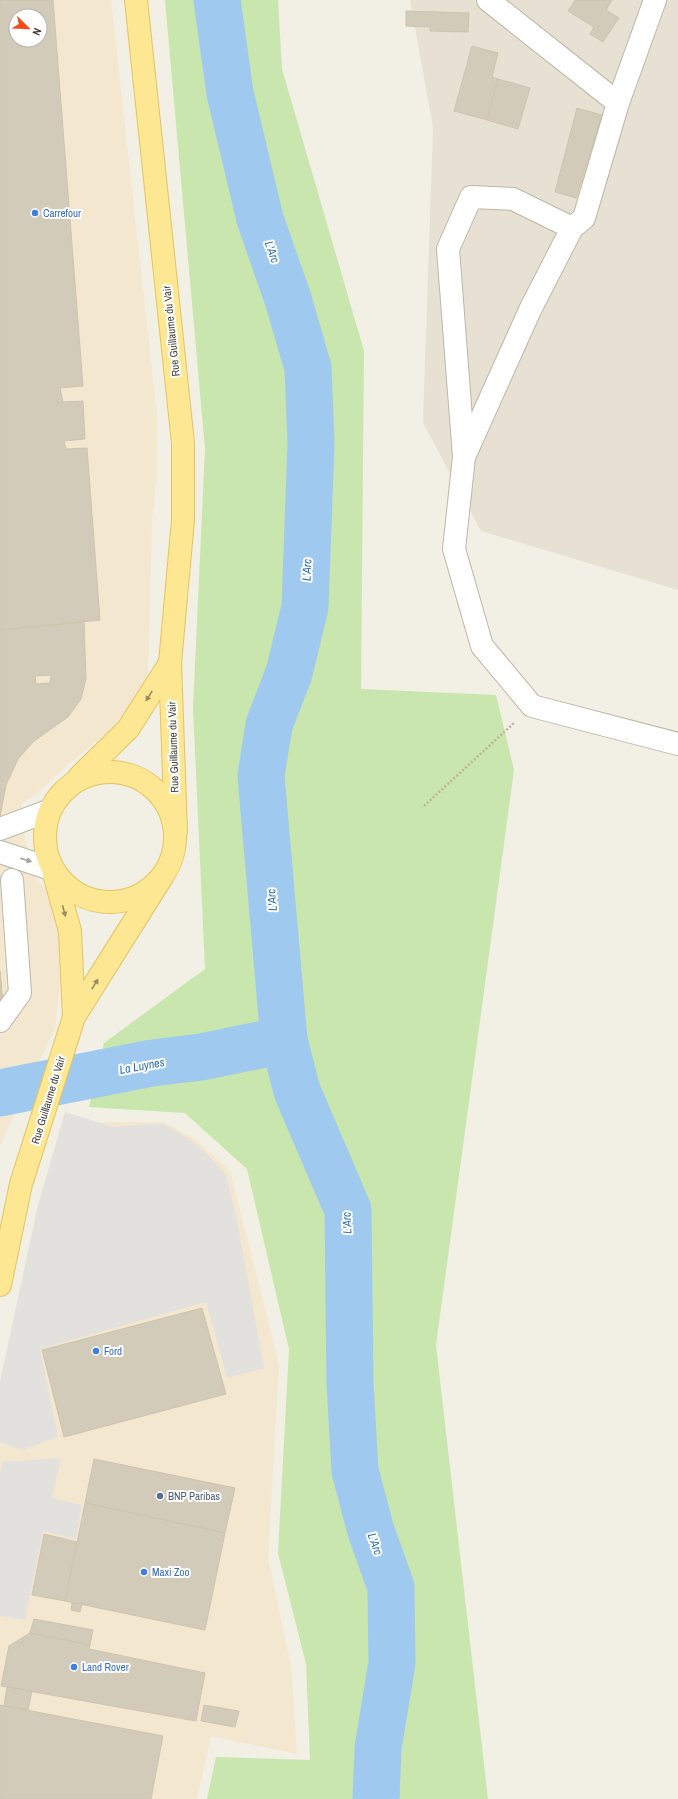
<svg xmlns="http://www.w3.org/2000/svg" width="678" height="1799" viewBox="0 0 678 1799" font-family="'Archivo Narrow',sans-serif">
<style>
.residential{fill:#e6e1d2}
.commercial{fill:#f4e7cf;fill-rule:evenodd}
.green{fill:#c8e6ad}
.parking{fill:#e3e1dd}
.lines{fill:none;stroke-linecap:round;stroke-linejoin:round}
.river{stroke:#a0c9ef;stroke-width:47}
.building{fill:#d3cbba;stroke:#cec4ad;fill-rule:evenodd}
.minor-casing{stroke:#bdb7a7;stroke-width:24}
.major-casing{stroke:#e2c562;stroke-width:24}
.path{stroke:#bfb498;stroke-width:2.5;stroke-dasharray:2 2;stroke-linecap:butt}
.minor{stroke:#fff;stroke-width:22}
.major{stroke:#fde792;stroke-width:22}
.oneway{fill:#978b5e}
.oneway2{fill:#a29f9a}
.shop-dot{fill:#3f7fe0;stroke:#fff;stroke-width:1.5}
.service-dot{fill:#5c6f8a;stroke:#fff;stroke-width:1.5}
.labels{text-anchor:middle;dominant-baseline:central;stroke-width:4;stroke-linejoin:round;paint-order:stroke}
.shop-label{font-size:11px;fill:#366cbe;stroke:#fff;text-anchor:start}
.street-label{font-size:11px;fill:#443f34;stroke:#fff}
.service-label{font-size:11px;fill:#4e5e75;stroke:#fff;text-anchor:start}
.water-label{font-size:12px;font-style:italic;fill:#2f6fae;stroke:#fff}
</style>
<rect width="100%" height="100%" fill="#f2efe4"/>
<polygon class="residential" points="410,0 678,0 678,590 481,531 423,423 433,127"/>
<g class="commercial">
<path d="M0,0H111L157,417V478L152,519L148,675L130,705L112,729L74,759L37,793L21,804L25,839L36,878L49,894L60,934L61,978L55,1028L0,1145ZM16,16H40V40H16Z"/>
<polygon points="65,1122 163,1122 195,1139 230,1171 279,1365 268,1558 291,1666 297,1754 211,1736 197,1799 0,1799 0,1387"/>
</g>
<polygon class="green" points="165,0 278,0 282,69 364,351 361,689 496,695 514,770 436,1345 488,1799 207,1799 216,1757 310,1760 306,1664 278,1553 289,1349 247,1169 185,1113 89,1107 104,1043 205,969 193,708 205,449"/>
<g class="parking">
<polygon points="65,1112 113,1127 149,1124 163,1124 189,1139 208,1155 226,1175 236,1215 264,1368 227,1378 206,1302 40,1349 58,1437 22,1450 0,1442 0,1382 38,1205"/>
<polygon points="61,1458 52,1498 82,1505 76,1539 43,1531 25,1620 0,1616 0,1474 3,1462"/>
</g>
<g class="lines">
<g class="river">
<polyline points="217,0 230,93 260,219 288,299 308,368 311,443 305,607 289,673 269,725 261,776 284,1040 297,1091 348,1210 350,1383 355,1471 371,1531 391,1587 392,1663 378,1748 376,1799"/>
<polyline points="0,1093 152,1063 201,1057 284,1040"/>
</g>
</g>
<g class="building">
<path d="M0,0H53L83,386L60,388L63,402L83,401L85,439L64,441L66,449L87,448L100,620L0,630ZM16,16H40V40H16Z"/>
<polygon points="575,0 612,0 606,10 619,18 603,42 590,34 594,27 568,11"/>
<polygon points="406,11 469,13 468,32 430,31 430,27 406,26"/>
<polygon points="472,46 498,53 492,77 498,79 487,120 454,111"/>
<polygon points="498,79 530,88 518,129 487,120"/>
<polygon points="577,108 602,115 576,198 555,192"/>
<path d="M84,622L86,679L81,699L68,717L34,741L18,759L6,785L0,817V630ZM51,675L50,683L36,684L35,676Z"/>
<polygon points="0,971 3,1003 0,1003"/>
<polygon points="202,1308 226,1394 64,1437 42,1350"/>
<polygon points="94,1459 235,1488 225,1533 85,1503"/>
<polygon points="85,1503 225,1533 205,1630 65,1601"/>
<polygon points="44,1534 77,1542 65,1601 32,1595"/>
<polygon points="72,1603 82,1604 80,1612 71,1610"/>
<polygon points="34,1619 93,1630 90,1645 30,1633"/>
<polygon points="30,1633 90,1645 89,1649 205,1673 196,1721 1,1686 9,1646"/>
<polygon points="7,1687 32,1691 28,1710 4,1706"/>
<polygon points="0,1705 163,1736 151,1799 0,1799"/>
<polygon points="204,1705 239,1711 235,1727 201,1721"/>
</g>
<g class="lines">
<defs>
<g id="minor">
<polyline points="488,0 618,103 584,218 572,228"/>
<polyline points="618,103 655,0"/>
<polyline points="464,457 530,310 572,228 513,199 471,197 448,249 464,457 454,549 482,646 532,706 678,744"/>
<polyline points="0,829 48,811"/>
<polyline points="0,852 51,869"/>
<polyline points="0,1021 20,993 12,880"/>
</g>
<g id="major">
<polyline points="136,0 183,443 183,520 170,663 176,832"/>
<circle cx="110" cy="837" r="65"/>
<polyline points="79,777 128,729 170,663"/>
<polyline points="54,874 70,931 74,1017"/>
<polyline points="0,1285 21,1184 74,1017 162,877"/>
</g>
</defs>
<use href="#minor" class="minor-casing"/>
<use href="#major" class="major-casing"/>
<polyline class="path" points="424,806 514,723"/>
<use href="#minor" class="minor"/>
<use href="#major" class="major"/>
</g>
<defs><path id="oneway-solid" d="M-6-.8H1V-3.2L6.5 0L1 3.2V.8H-6Z"/></defs>
<g class="oneway">
<use href="#oneway-solid" transform="translate(149 696) rotate(122)"/>
<use href="#oneway-solid" transform="translate(64 911) rotate(75)"/>
<use href="#oneway-solid" transform="translate(95 984) rotate(-58)"/>
</g>
<use class="oneway2" href="#oneway-solid" transform="translate(26 860) rotate(17)"/>
<g class="shop-dot">
<circle cx="35" cy="213" r="4"/>
<circle cx="96" cy="1351" r="4"/>
<circle cx="144" cy="1572" r="4"/>
<circle cx="74" cy="1667" r="4"/>
</g>
<circle class="service-dot" cx="160" cy="1496" r="4"/>
<g class="labels">
<g class="shop-label">
<text x="43" y="213">Carrefour</text>
<text x="104" y="1351">Ford</text>
<text x="152" y="1572">Maxi Zoo</text>
<text x="82" y="1667">Land Rover</text>
</g>
<g class="street-label">
<text transform="translate(171 331) rotate(-96)">Rue Guillaume du Vair</text>
<text transform="translate(173 747) rotate(-92)">Rue Guillaume du Vair</text>
<text transform="translate(48 1100) rotate(-73)">Rue Guillaume du Vair</text>
</g>
<g class="service-label">
<text x="168" y="1496">BNP Paribas</text>
</g>
<g class="water-label">
<text transform="translate(272 252) rotate(71)">L'Arc</text>
<text transform="translate(307 570) rotate(-88)">L'Arc</text>
<text transform="translate(272 900) rotate(-95)">L'Arc</text>
<text transform="translate(142 1066) rotate(-10)">La Luynes</text>
<text transform="translate(347 1223) rotate(-93)">L'Arc</text>
<text transform="translate(375 1544) rotate(71)">L'Arc</text>
</g>
</g>
<g transform="translate(28 28) rotate(113)"><circle r="19" fill="#ffffff" stroke="#b4b2ae"/>
<path d="M0-3L7 15L0 10L-7 15Z" fill="#f74916"/>
<text y="-6" font-size="11" font-weight="bold" text-anchor="middle" fill="#443f34">N</text>
</g>
</svg>
